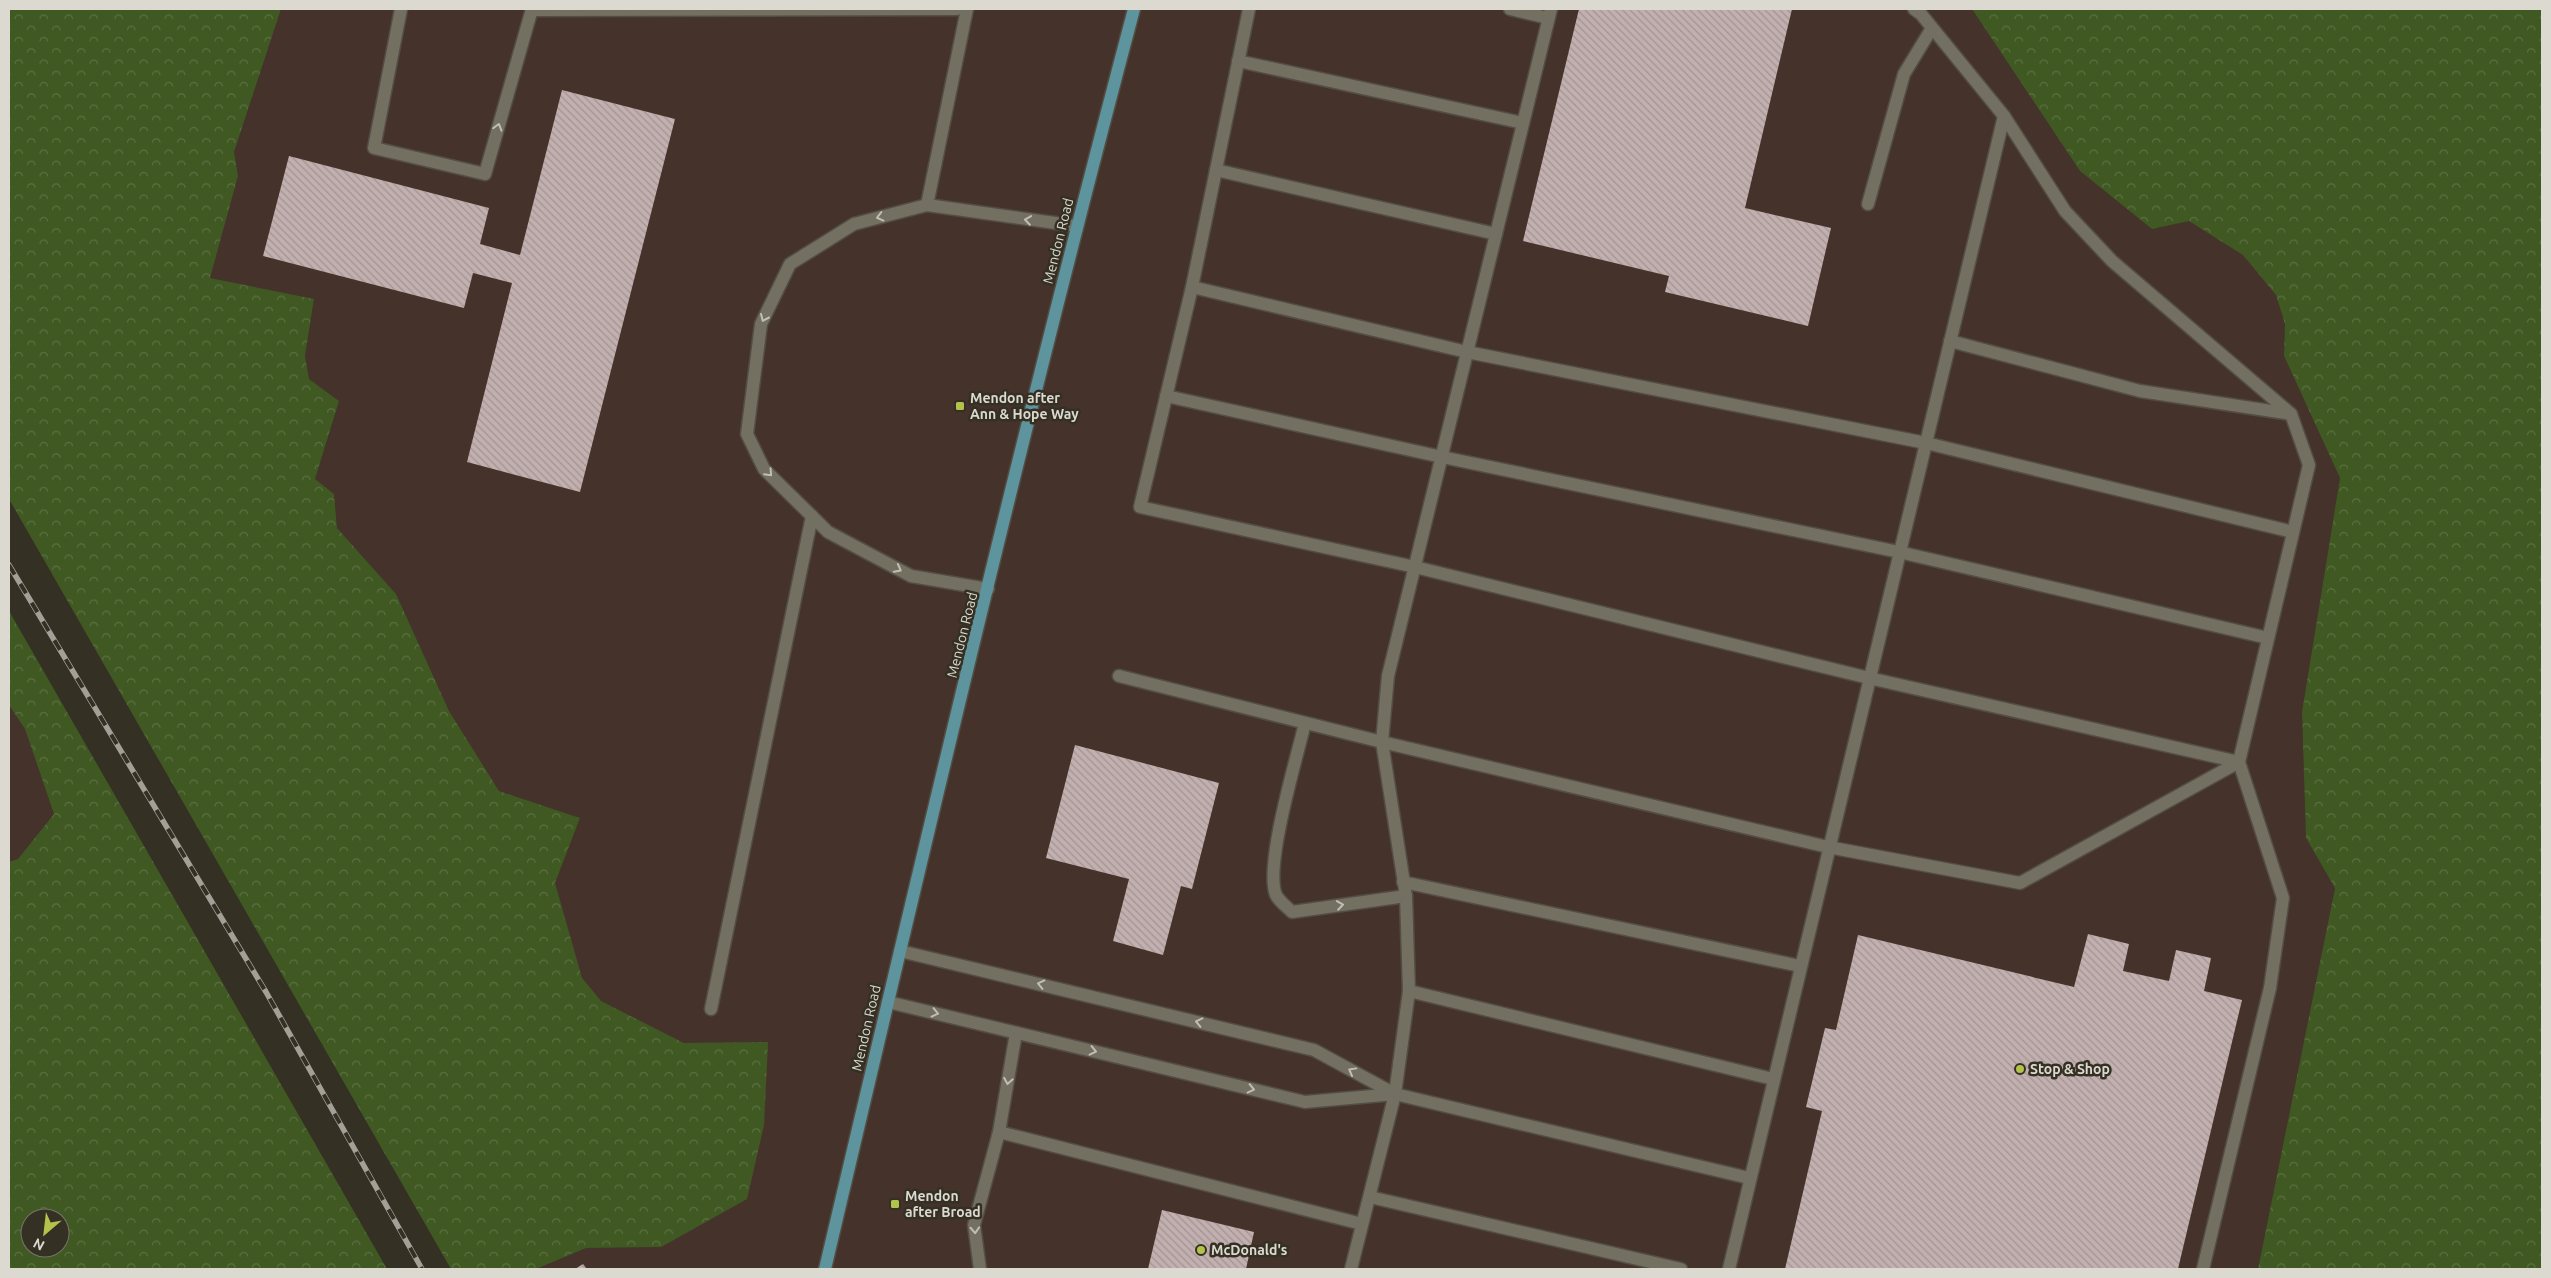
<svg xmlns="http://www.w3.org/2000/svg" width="2551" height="1278" viewBox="0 0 2551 1278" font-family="Ubuntu,sans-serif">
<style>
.commercial{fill:#45332b}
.forest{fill:url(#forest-crowns);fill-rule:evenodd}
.building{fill:url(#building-back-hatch)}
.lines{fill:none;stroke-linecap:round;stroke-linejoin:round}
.lane-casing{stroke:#524e44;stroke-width:15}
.primary-casing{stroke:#524e44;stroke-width:15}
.lane{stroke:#736f61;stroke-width:12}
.primary{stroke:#5d949d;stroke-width:12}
.rail-casing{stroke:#a4a097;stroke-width:5.5}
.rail{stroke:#343024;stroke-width:4;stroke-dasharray:11;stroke-linecap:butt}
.oneway{stroke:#c2beb5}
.poi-dot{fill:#b3c24b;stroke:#343024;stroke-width:2}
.labels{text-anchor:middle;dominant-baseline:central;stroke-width:5;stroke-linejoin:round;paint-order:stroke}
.street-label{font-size:14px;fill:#dcd9d1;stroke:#343024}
.poi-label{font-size:14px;font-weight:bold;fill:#dcd9d1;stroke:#343024;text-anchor:start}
</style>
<defs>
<pattern id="forest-crowns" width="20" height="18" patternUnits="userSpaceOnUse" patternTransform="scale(1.25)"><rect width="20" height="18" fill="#405923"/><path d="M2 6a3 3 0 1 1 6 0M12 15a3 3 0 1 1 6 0" fill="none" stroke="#5b7042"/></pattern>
<pattern id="building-back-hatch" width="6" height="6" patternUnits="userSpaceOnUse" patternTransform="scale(1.25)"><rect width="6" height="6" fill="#c2afaf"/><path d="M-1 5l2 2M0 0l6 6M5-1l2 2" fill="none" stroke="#a29493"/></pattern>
</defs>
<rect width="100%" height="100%" fill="#343024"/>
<g class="commercial">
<polygon points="281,9 1972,9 2080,171 2152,229 2189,221 2244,255 2276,295 2285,324 2284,356 2340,478 2302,712 2306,838 2335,888 2258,1269 536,1269 586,1248 661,1247 768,1043 684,1043 601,1001 581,978 555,883 580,818 499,791 449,711 396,594 337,528 334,494 315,479 339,401 309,379 305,356 314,300 210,278 238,176 234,152"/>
<polygon points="9,705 25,729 54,814 18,859 9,862"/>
</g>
<g class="forest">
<polygon points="9,9 281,9 234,152 238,176 210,278 314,299 305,356 309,379 339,401 315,479 334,494 337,528 396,594 449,711 499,791 580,818 555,883 582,978 601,1001 684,1043 768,1042 764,1125 747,1199 661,1247 586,1248 536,1269 451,1269 9,499"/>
<polygon points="1972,9 2542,9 2542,1269 2258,1269 2335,888 2306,838 2302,712 2340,478 2284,356 2285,324 2276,295 2243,255 2189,221 2152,229 2080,171"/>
<path d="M9,611L387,1269H9V862L18,859L54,814L25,729L9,705ZM30,1218H60V1248H30Z"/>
</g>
<g class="building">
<polygon points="1579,9 1792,9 1745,208 1831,228 1808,326 1665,292 1669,276 1523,241"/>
<polygon points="562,90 675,119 580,492 467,462 512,283 473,273 464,308 263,256 289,156 489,208 480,244 520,255"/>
<polygon points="1075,745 1219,783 1192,889 1181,886 1163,955 1113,941 1129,879 1046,858"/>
<polygon points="2088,934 2129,944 2123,971 2169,981 2176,950 2211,958 2204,991 2242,1000 2178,1269 1785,1269 1822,1111 1806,1107 1825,1028 1836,1030 1858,935 2074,987"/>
<polygon points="1162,1210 1254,1232 1246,1269 1148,1269"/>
<polygon points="583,1264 587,1269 575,1269"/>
</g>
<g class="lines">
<defs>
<g id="lane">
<polyline points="401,9 374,148 485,174 532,9"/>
<polyline points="1249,9 1192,287 1140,507 1415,567 1869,678 2239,762"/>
<polyline points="1510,9 1548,18"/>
<polyline points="1914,9 1921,14 2004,116 2065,211 2112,261 2291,414 2309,465 2239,762 2283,898 2270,988 2203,1269"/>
<polyline points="532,10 957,9"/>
<polyline points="1238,61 1523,123"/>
<polyline points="1216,170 1496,234"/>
<polyline points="1868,204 1904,74 1932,28"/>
<polyline points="927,205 967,9"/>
<polyline points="1192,287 1467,352 1926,443 2293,532"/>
<polyline points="1950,341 2140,391 2291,414"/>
<polyline points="1166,396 1442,457 1899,552 2268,638"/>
<polyline points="988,589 911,576 828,532 764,469 747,434 761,324 790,264 854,224 927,205 1077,226"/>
<polyline points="1119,676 1382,742 1828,847 2020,883 2239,762"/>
<path d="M1305,723C1297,757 1264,866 1276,895C1279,901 1287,907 1292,912L1406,896"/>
<polyline points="1403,882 1800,966"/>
<polyline points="900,951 1314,1050 1395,1094 1749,1178"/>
<polyline points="1409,991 1773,1079"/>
<polyline points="888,1002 1305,1102 1395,1094"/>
<polyline points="711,1009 812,516"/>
<polyline points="999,1132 1362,1224"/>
<polyline points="1370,1197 1681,1269"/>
<polyline points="980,1269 974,1225 999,1132 1016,1033"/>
<polyline points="1351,1269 1395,1094 1409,991 1406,896 1382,742 1388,676 1551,9"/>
<polyline points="1729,1269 2004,116"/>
</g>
<path id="primary" d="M825,1269C924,848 1023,427 1134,9"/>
</defs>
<use href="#lane" class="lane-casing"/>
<use href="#primary" class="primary-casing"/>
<use href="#lane" class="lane"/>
<use href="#primary" class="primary"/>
<defs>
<polyline id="rail" points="9,565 266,992 422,1269"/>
</defs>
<use href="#rail" class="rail-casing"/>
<use href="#rail" class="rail"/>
</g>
<defs><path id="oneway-chevron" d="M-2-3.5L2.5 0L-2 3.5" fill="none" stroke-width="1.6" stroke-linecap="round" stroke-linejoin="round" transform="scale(1.25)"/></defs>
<g class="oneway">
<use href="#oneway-chevron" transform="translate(498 127) rotate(-74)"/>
<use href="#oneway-chevron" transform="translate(880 217) rotate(166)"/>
<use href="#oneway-chevron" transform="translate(1028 220) rotate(-172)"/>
<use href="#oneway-chevron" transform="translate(764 318) rotate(114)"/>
<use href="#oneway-chevron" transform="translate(769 473) rotate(47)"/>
<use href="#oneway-chevron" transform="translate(898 569) rotate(28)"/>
<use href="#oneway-chevron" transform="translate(1340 905) rotate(-8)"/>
<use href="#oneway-chevron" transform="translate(1041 984) rotate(-167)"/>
<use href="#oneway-chevron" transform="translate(935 1013) rotate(13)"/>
<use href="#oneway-chevron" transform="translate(1199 1022) rotate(-167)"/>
<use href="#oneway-chevron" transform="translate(1093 1051) rotate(13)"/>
<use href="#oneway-chevron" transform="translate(1352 1071) rotate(-151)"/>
<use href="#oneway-chevron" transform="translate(1008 1081) rotate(100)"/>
<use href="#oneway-chevron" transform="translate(1251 1089) rotate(13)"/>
<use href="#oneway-chevron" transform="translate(975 1230) rotate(87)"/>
</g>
<g class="poi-dot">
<rect x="955" y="401" width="10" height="10" rx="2.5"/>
<circle cx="2020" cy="1069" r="5"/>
<rect x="890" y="1199" width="10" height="10" rx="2.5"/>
<circle cx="1201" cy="1250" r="5"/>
</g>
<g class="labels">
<g class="street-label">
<text transform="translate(1058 241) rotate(-76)">Mendon Road</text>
<text transform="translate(962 635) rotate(-76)">Mendon Road</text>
<text transform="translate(866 1028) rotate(-77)">Mendon Road</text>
</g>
<g class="poi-label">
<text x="970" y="398">Mendon after<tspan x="970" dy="16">Ann &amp; Hope Way</tspan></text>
<text x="2030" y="1069">Stop &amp; Shop</text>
<text x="905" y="1196">Mendon<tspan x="905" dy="16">after Broad</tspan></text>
<text x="1211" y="1250">McDonald's</text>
</g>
</g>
<rect width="2551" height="1278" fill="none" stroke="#dcd9d1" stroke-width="20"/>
<g transform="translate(45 1233) rotate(208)"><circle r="24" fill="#343024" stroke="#777469"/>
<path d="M0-4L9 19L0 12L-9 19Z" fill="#b3c24b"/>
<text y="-8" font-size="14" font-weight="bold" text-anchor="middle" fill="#dcd9d1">N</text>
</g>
</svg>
